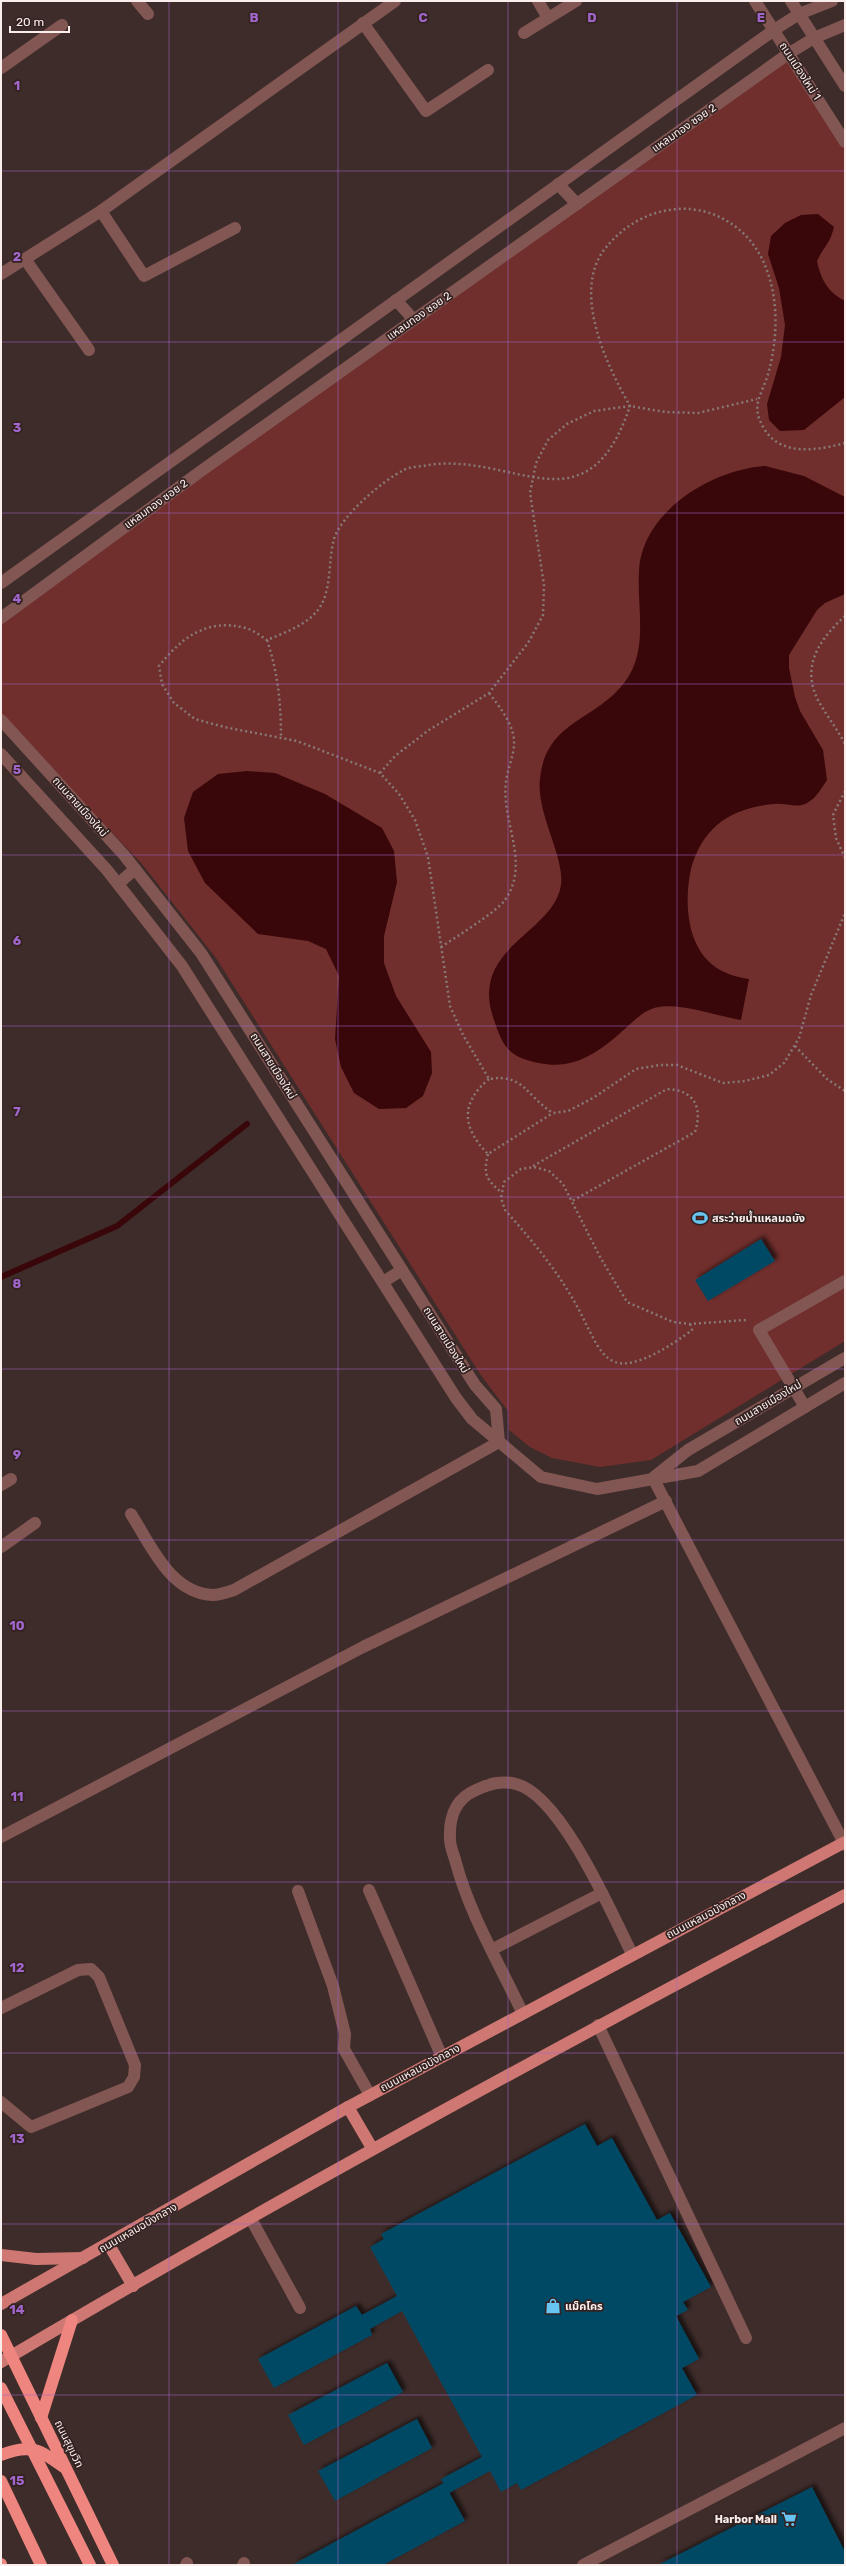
<svg xmlns="http://www.w3.org/2000/svg" width="846" height="2566" viewBox="0 0 846 2566" font-family="Rubik,'Noto Sans Thai',sans-serif">
<style>
.green{fill:#702e2c}
.water{fill:#390709}
.lines{fill:none;stroke-linecap:round;stroke-linejoin:round}
.stream{stroke:#390709;stroke-width:6}
.building{fill:#004a65;filter:url(#shadow)}
.path{stroke:#887876;stroke-width:2.5;stroke-dasharray:2 3;stroke-linecap:butt}
.minor{stroke:#825653;stroke-width:12}
.major{stroke:#cf7873;stroke-width:12}
.highway{stroke:#ee857f;stroke-width:12}
.grid{fill:none;stroke:#a166cc;stroke-width:1;stroke-opacity:0.55}
.labels{text-anchor:middle;dominant-baseline:central;stroke-width:3.5;stroke-linejoin:round;paint-order:stroke}
.street-label{font-size:11px;fill:#faeeec;stroke:#342221}
.poi-label{font-size:11px;font-weight:bold;fill:#faeeec;stroke:#342221;text-anchor:start}
.grid-label{font-size:13px;text-anchor:middle;font-weight:bold;fill:#a166cc;stroke:#342221;stroke-width:3.5;stroke-linejoin:round;paint-order:stroke}
</style>
<defs>
<filter id="shadow"><feDropShadow dx="3.5" dy="-3.5" stdDeviation="2" flood-color="#0009"/></filter>
</defs>
<rect width="100%" height="100%" fill="#3e2c2a"/>
<polygon class="green" points="788,54 845,142 845,1341 651,1460 600,1467 552,1458 530,1447 509,1430 508,1411 480,1374 216,958 142,864 1,717 1,619"/>
<g class="water">
<path d="M818,214L834,227C830,244 824,246 817,261C821,280 828,292 845,301V397L804,430L780,431L769,420L767,404L781,357L785,325L779,288L768,254L771,236L785,223L801,215Z"/>
<path d="M765,466L804,476L845,497V594L825,603L817,610L789,655V668L795,697L800,711L823,750L827,780C821,789 814,802 802,805C794,807 783,803 775,804C732,807 702,827 691,869C686,891 686,920 695,941C706,966 724,975 749,979L741,1020C717,1016 676,1001 654,1008C642,1012 635,1020 626,1028C600,1051 575,1071 539,1063C528,1061 515,1057 508,1049C500,1040 497,1028 493,1017C470,947 554,933 561,885C565,857 536,813 540,779C546,717 603,721 630,674C647,644 637,605 639,572C641,513 710,470 765,466Z"/>
<polygon points="247,771 275,773 325,794 382,828 394,851 397,882 384,936 384,963 396,996 431,1052 432,1073 423,1096 406,1108 379,1109 354,1093 341,1067 335,1039 339,976 326,949 308,941 258,934 205,883 188,851 184,818 193,792 218,774"/>
</g>
<g class="lines">
<polyline class="stream" points="1,1277 117,1226 247,1124"/>
</g>
<g class="building">
<polygon points="761,1239 775,1261 708,1301 695,1280"/>
<polygon points="585,2124 597,2146 612,2138 657,2220 670,2213 711,2287 683,2302 688,2310 676,2316 699,2359 682,2368 697,2395 521,2490 517,2483 501,2492 490,2471 449,2493 441,2479 482,2457 402,2311 370,2329 372,2335 274,2388 258,2359 356,2306 362,2315 397,2296 370,2247 384,2239 381,2234"/>
<polygon points="387,2363 403,2392 304,2445 288,2415"/>
<polygon points="417,2419 432,2448 335,2501 318,2471"/>
<polygon points="444,2483 465,2521 383,2565 292,2565"/>
<polygon points="812,2487 845,2552 845,2565 658,2565"/>
</g>
<g class="lines">
<g class="path">
<path d="M845,443C819,450 782,457 765,430C749,406 762,395 768,374C782,326 779,260 736,227C716,212 693,206 669,210C643,214 620,229 604,250C572,293 607,366 630,406C587,534 515,452 428,465C420,467 410,466 404,470C383,480 341,516 334,539C329,557 331,578 325,596C318,621 289,631 267,640C261,636 253,630 246,628C207,618 182,637 159,666L162,684L174,703L195,719L224,727L297,741L380,773L399,794L415,820L428,857L450,1006L463,1035L489,1079C524,1073 527,1097 553,1113L568,1111L593,1098L636,1069L660,1065H677L723,1083L745,1081L769,1075L784,1063L799,1038L811,995L845,913"/>
<path d="M845,616C819,640 800,667 819,702C827,716 837,729 845,744"/>
<path d="M267,640C278,673 281,703 281,737"/>
<polyline points="380,773 395,756 429,730 489,693 528,643 543,615 544,585 530,493 536,463 548,440 567,424 594,411 630,406 665,412 698,413 757,399"/>
<polyline points="845,791 833,815 836,838 845,858"/>
<path d="M441,947C456,937 495,913 505,900C531,863 501,822 506,782C507,769 515,754 514,741C513,723 499,706 489,693"/>
<polyline points="795,1046 827,1079 845,1091"/>
<path d="M489,1079C460,1103 462,1128 488,1154L553,1113"/>
<path d="M488,1154C483,1175 486,1179 502,1193"/>
<path d="M533,1166L667,1089C694,1090 703,1107 695,1132L572,1201"/>
<path d="M690,1324L692,1330C676,1342 636,1370 615,1362C600,1356 593,1337 586,1324C566,1281 537,1246 505,1210L501,1198L504,1182L521,1169L534,1167L549,1171L563,1184L600,1257L627,1302L673,1322L690,1324L746,1320"/>
</g>
<g class="minor">
<polyline points="137,1 148,14"/>
<polyline points="538,1 548,18"/>
<polyline points="755,1 845,142"/>
<polyline points="791,1 845,86"/>
<polyline points="363,23 426,111 488,70"/>
<polyline points="524,33 576,1"/>
<polyline points="1,68 62,25"/>
<polyline points="558,184 577,204"/>
<polyline points="101,211 144,276 235,228"/>
<polyline points="25,259 89,350"/>
<polyline points="1,274 101,211 395,1"/>
<polyline points="396,300 414,320"/>
<polyline points="1,583 774,30 799,14 832,1"/>
<polyline points="1,618 201,471 788,54 814,38 845,25"/>
<polyline points="1,720 124,855 201,953 475,1385 496,1409 499,1442"/>
<polyline points="1,754 107,870 182,966 456,1398 472,1419 541,1477 597,1489 698,1471 845,1383"/>
<polyline points="118,884 135,869"/>
<polyline points="383,1282 402,1270"/>
<polyline points="805,1407 759,1330 845,1281"/>
<polyline points="654,1477 688,1450 845,1358"/>
<polyline points="653,1478 845,1845"/>
<polyline points="1,1485 11,1479"/>
<path d="M131,1514C151,1545 170,1593 213,1595C219,1595 228,1592 234,1590L499,1442"/>
<polyline points="1,1547 35,1523"/>
<polyline points="1,1837 363,1647 666,1501"/>
<polyline points="369,1890 442,2057"/>
<polyline points="298,1891 333,1986 345,2034 344,2049 370,2095"/>
<polyline points="493,1949 602,1893"/>
<polyline points="1,2008 78,1970 91,1969 99,1977 135,2065 134,2077 128,2087 31,2127 1,2102"/>
<path d="M522,2012C499,1963 470,1915 456,1863C454,1855 450,1847 450,1839C449,1817 455,1799 476,1790C489,1784 501,1780 516,1784C561,1795 612,1914 632,1954"/>
<polyline points="598,2025 746,2338"/>
<polyline points="251,2219 300,2308"/>
<polyline points="186,2565 187,2563"/>
<polyline points="243,2565 244,2563"/>
<polyline points="583,2565 845,2428"/>
</g>
<g class="major">
<polyline points="348,2107 372,2148"/>
<polyline points="109,2245 133,2286"/>
<polyline points="1,2255 36,2259 83,2258"/>
<polyline points="1,2304 348,2107 845,1842"/>
<path d="M1,2362C278,2198 560,2045 845,1895"/>
</g>
<g class="highway">
<polyline points="1,2335 113,2565"/>
<polyline points="1,2388 90,2565"/>
<polyline points="41,2418 72,2320"/>
<path d="M1,2455C31,2443 40,2450 65,2468"/>
<polyline points="1,2481 41,2565"/>
<polyline points="1,2564 1,2565"/>
</g>
</g>
<path class="grid" d="M169,1V2565M338,1V2565M508,1V2565M677,1V2565M1,171H845M1,342H845M1,513H845M1,684H845M1,855H845M1,1026H845M1,1197H845M1,1369H845M1,1540H845M1,1711H845M1,1882H845M1,2053H845M1,2224H845M1,2395H845"/>
<defs>
<symbol id="stadium-bare" viewBox="-9 -9 18 18"><path d="M0-5a6.5 5 0 1 0 0 10a6.5 5 0 1 0 0-10ZM-3.5-1.8h7v3.6h-7Z" fill="#68c4f0" stroke="#342221" stroke-width="2.5" paint-order="stroke"/></symbol>
<symbol id="shop-bare" viewBox="-9 -9 18 18"><path d="M-5-2.5h2.3a2.7 3.5 0 0 1 5.4 0H5L5.5 6h-11ZM-1.5-2.5h3a1.5 2.3 0 0 0-3 0Z" fill="#68c4f0" stroke="#342221" stroke-width="2.5" paint-order="stroke"/></symbol>
<symbol id="supermarket-bare" viewBox="-9 -9 18 18"><path d="M-6-5.5h2.5l.6 2H6L4.5 2H-2.5L-4.4-4H-6ZM-1.5 3.2a1.3 1.3 0 1 0 .1 0ZM3 3.2a1.3 1.3 0 1 0 .1 0Z" fill="#68c4f0" stroke="#342221" stroke-width="2.5" paint-order="stroke"/></symbol>
</defs>
<g fill-rule="evenodd">
<use href="#stadium-bare" x="689" y="1207" width="22" height="22"/>
<use href="#shop-bare" x="542" y="2295" width="22" height="22"/>
<use href="#supermarket-bare" x="778" y="2508" width="22" height="22"/>
</g>
<g class="labels">
<g class="street-label">
<text transform="translate(800 71) rotate(57)">ถนนเมืองใหม่ 1</text>
<text transform="translate(684 128) rotate(-35)">แหลมทอง ซอย 2</text>
<text transform="translate(419 316) rotate(-35)">แหลมทอง ซอย 2</text>
<text transform="translate(156 504) rotate(-36)">แหลมทอง ซอย 2</text>
<text transform="translate(80 807) rotate(48)">ถนนสายเมืองใหม่</text>
<text transform="translate(273 1066) rotate(58)">ถนนสายเมืองใหม่</text>
<text transform="translate(446 1340) rotate(58)">ถนนสายเมืองใหม่</text>
<text transform="translate(768 1403) rotate(-31)">ถนนสายเมืองใหม่</text>
<text transform="translate(706 1915) rotate(-28)">ถนนแหลมฉบังกลาง</text>
<text transform="translate(420 2068) rotate(-28)">ถนนแหลมฉบังกลาง</text>
<text transform="translate(138 2228) rotate(-30)">ถนนแหลมฉบังกลาง</text>
<text transform="translate(69 2444) rotate(64)">ถนนสุขุมวิท</text>
</g>
<g class="poi-label">
<text x="712" y="1218">สระว่ายน้ำแหลมฉบัง</text>
<text x="565" y="2306">แม็คโคร</text>
<text x="777" y="2519" text-anchor="end">Harbor Mall</text>
</g>
</g>
<g class="grid-label">
<text x="254" y="22">B</text>
<text x="423" y="22">C</text>
<text x="592" y="22">D</text>
<text x="761" y="22">E</text>
<text x="17" y="90">1</text>
<text x="17" y="261">2</text>
<text x="17" y="432">3</text>
<text x="17" y="603">4</text>
<text x="17" y="774">5</text>
<text x="17" y="945">6</text>
<text x="17" y="1116">7</text>
<text x="17" y="1288">8</text>
<text x="17" y="1459">9</text>
<text x="17" y="1630">10</text>
<text x="17" y="1801">11</text>
<text x="17" y="1972">12</text>
<text x="17" y="2143">13</text>
<text x="17" y="2314">14</text>
<text x="17" y="2485">15</text>
</g>
<rect width="846" height="2566" fill="none" stroke="#faeeec" stroke-width="4"/>
<path d="M10 26v6h59v-6" fill="none" stroke="#faeeec" stroke-width="2"/>
<text x="16" y="26" font-size="12" fill="#faeeec" stroke="#342221" stroke-width="3" paint-order="stroke">20 m</text>
</svg>
